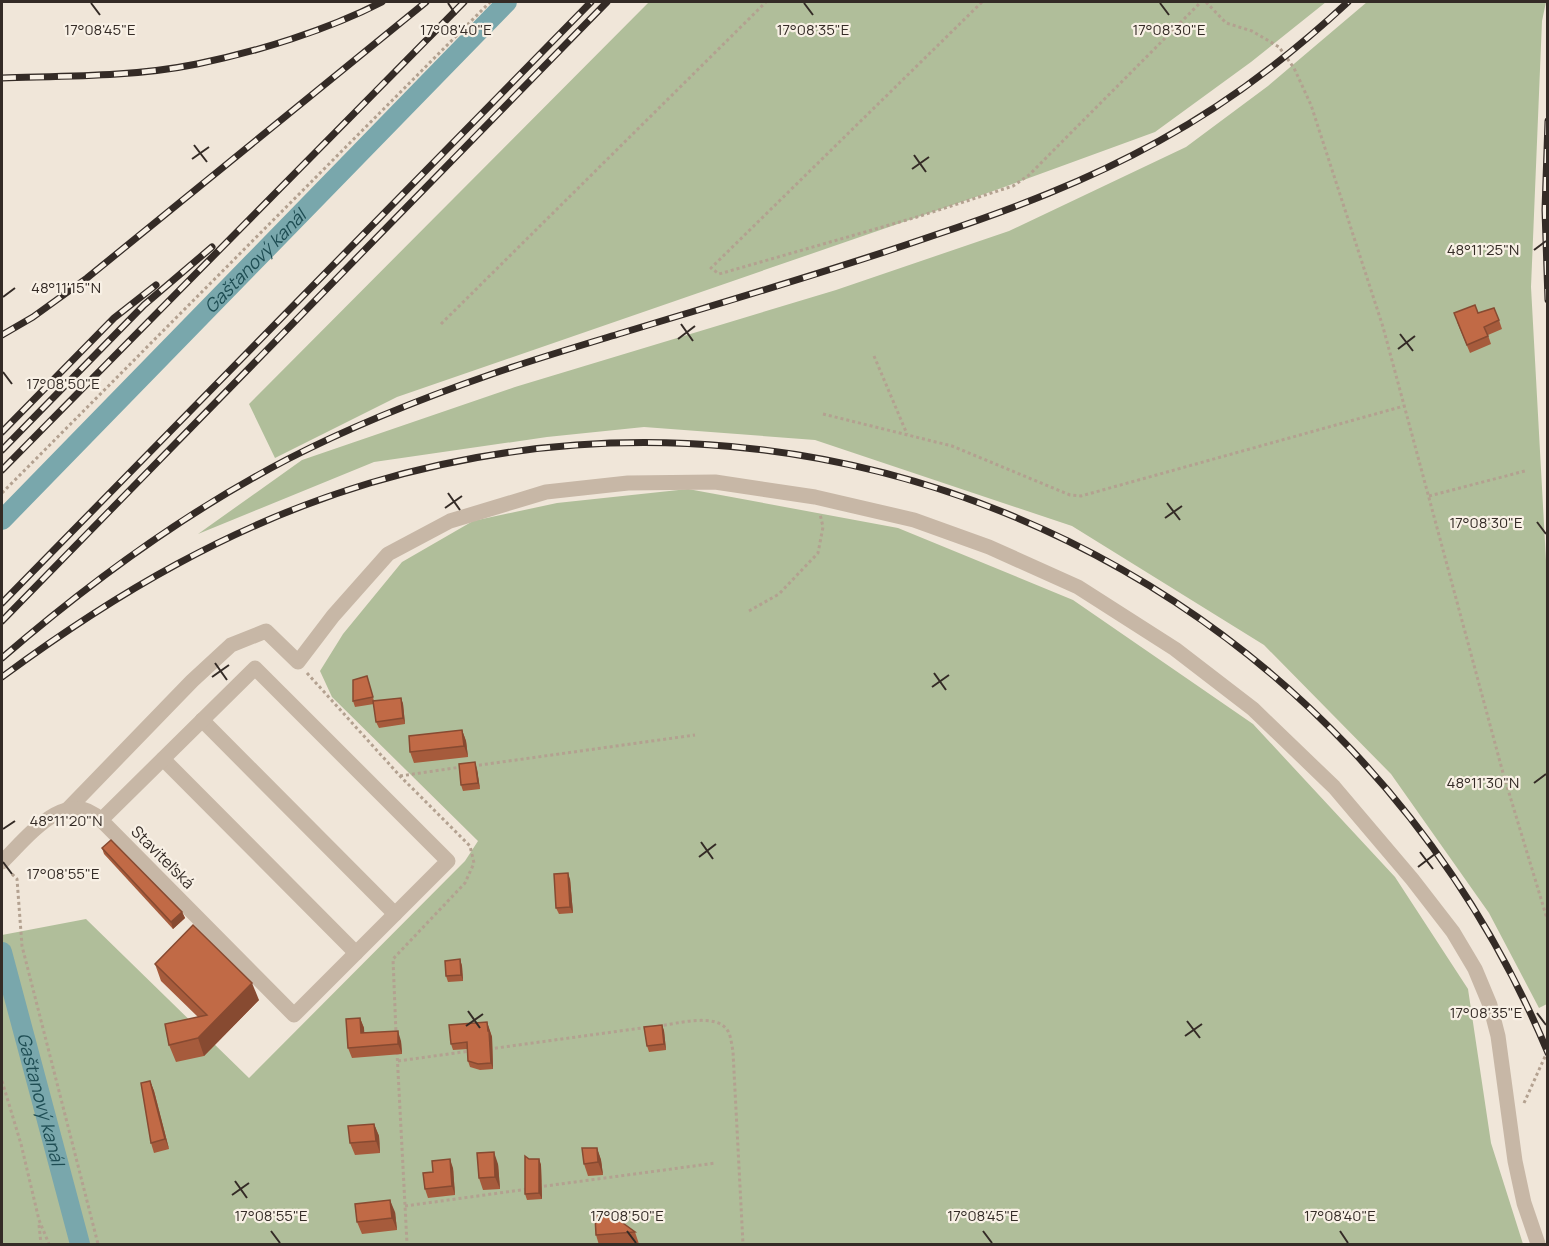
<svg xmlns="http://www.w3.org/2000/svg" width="1549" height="1246" viewBox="0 0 1549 1246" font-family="Manrope,sans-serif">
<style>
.green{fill:#b0be9a}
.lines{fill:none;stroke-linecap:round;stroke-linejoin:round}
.canal{stroke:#79a7ac;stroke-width:20}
.path{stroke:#b3a190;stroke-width:3;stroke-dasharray:3 3;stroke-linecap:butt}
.minor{stroke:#c7b7a6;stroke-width:15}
.rail-casing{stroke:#342b26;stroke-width:7}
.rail{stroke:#f8f0e5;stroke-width:4.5;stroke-dasharray:14;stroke-linecap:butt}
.wall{fill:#a65b3c}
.shaded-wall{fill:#874a31}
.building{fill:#c16a46;stroke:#874a31;stroke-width:1.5}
.ticks{fill:none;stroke:#342b26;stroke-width:2}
.labels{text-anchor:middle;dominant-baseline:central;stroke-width:4.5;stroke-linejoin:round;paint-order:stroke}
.street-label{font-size:16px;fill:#342b26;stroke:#f8f0e5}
.water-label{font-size:18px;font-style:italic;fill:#1e4d53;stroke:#f8f0e5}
.ticks-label{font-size:15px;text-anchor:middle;fill:#342b26;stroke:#f8f0e5;stroke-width:4.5;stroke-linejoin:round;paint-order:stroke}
</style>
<rect width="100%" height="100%" fill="#f0e6d9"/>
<g class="green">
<polygon points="649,2 1326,2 1251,62 1155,132 996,190 397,397 275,458 249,404"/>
<polygon points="1367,2 1546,2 1542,21 1531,287 1548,597 1547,1004 1539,1008 1489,913 1391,774 1264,645 1072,526 815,440 644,427 547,437 374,462 198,534 302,460 515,387 836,290 1009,231 1186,147 1268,86"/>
<polygon points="688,489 898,528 1073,600 1253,724 1395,877 1468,989 1491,1143 1523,1244 2,1244 2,935 86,919 249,1078 465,861 478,841 332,697 320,671 343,634 402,562 473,521 557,503"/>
</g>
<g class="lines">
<g class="canal">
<path id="s1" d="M2,520L507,2"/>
<path id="s2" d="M2,952L80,1244"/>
</g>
<g class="path">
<polyline points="982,2 711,268 719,274 917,217 1013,186 1029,175 1201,2"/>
<polyline points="1206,2 1226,23 1252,31 1279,47 1294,68 1311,105 1383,327 1503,773 1548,922"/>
<polyline points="441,324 766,2"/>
<polyline points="874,356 907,434"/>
<polyline points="823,414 952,446 1070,495 1081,496 1404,406"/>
<polyline points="2,493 490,2"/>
<polyline points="1429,496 1525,471"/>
<polyline points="749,611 779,594 818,553 823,527 820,514"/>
<polyline points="307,673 400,776 470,846 474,863 465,883 393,959 396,1033"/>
<polyline points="473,766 695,735"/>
<polyline points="400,776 461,767"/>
<polyline points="12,874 17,879 22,946 98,1244"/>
<path d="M658,1026C677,1024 719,1011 729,1033C731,1038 732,1046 733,1052L743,1244"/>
<polyline points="489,1049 649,1027"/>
<polyline points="397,1052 407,1244"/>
<polyline points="398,1061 470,1051"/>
<polyline points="2,1081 21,1144 39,1220 49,1244"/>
<polyline points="1524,1103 1548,1050"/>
<polyline points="538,1187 716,1163"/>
<polyline points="405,1206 528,1189"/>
<polyline points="39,1225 41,1244"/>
</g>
<g class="minor">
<polyline points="202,720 395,914"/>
<polyline points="163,759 356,953"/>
<polyline points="68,809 192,681 231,645 266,631 298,662 333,616 388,554 450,521 546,492 628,483 715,482 815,497 914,520 989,547 1078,587 1175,649 1253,709 1334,787 1412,879 1453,932 1475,969 1490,1005 1498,1036 1515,1161 1524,1203 1538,1244"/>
<path d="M2,862C26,839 66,785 101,820L294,1015L448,861L255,668L101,820"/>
</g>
<defs>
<g id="rail">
<path d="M2,78C66,76 133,77 197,64C256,52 328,30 382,2"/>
<polyline points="1548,121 1545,210 1548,300"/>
<polyline points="2,335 33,317 87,278 426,2"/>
<polyline points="2,432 114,318 156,285"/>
<polyline points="2,450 144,305 212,247"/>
<polyline points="2,470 464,2"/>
<polyline points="2,603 591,2"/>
<polyline points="2,621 607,2"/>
<path d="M2,658C90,582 184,513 288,459C354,425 423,398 492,374C535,359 579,346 622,333C727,301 831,271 935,235C1012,209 1087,181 1159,141C1227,104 1291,55 1348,2"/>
<path d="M2,677C116,593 233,524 370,483C853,339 1356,592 1548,1053"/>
</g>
</defs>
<use href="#rail" class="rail-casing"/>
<use href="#rail" class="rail"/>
</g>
<g class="wall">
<polygon points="1478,313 1499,320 1502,329 1488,335 1491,344 1470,353 1457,322"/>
<polygon points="367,676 374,701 401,698 403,704 405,724 379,728 376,722 374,704 355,707 353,701"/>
<polygon points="462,730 466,741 468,757 414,763 410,752"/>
<polygon points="477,769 480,789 463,791 461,785"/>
<polygon points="102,848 182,912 185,918 173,929 104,854"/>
<polygon points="570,879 573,913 559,914 556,908"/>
<polygon points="460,959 462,966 463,981 448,982 446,976"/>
<polygon points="155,964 259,1000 204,1056 176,1062 169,1045 198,1017 161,981"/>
<polygon points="360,1018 364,1028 364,1032 401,1041 402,1054 352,1058 348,1048"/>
<polygon points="487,1022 492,1037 493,1069 480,1070 470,1067 468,1061 468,1049 453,1050 451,1044"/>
<polygon points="662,1025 664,1031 666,1050 649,1052 647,1046"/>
<polygon points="150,1081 154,1091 169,1149 154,1153 151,1143"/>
<polygon points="374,1124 379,1136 380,1153 355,1155 350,1143"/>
<polygon points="597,1148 601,1160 603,1175 588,1176 584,1164"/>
<polygon points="529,1159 539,1159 541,1165 542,1199 527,1200 525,1194"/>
<polygon points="498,1164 500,1189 483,1190 479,1178"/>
<polygon points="453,1168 455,1195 428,1198 425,1189"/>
<polygon points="395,1212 397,1230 362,1234 357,1222"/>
<polygon points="635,1232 639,1244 599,1245 596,1235"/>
</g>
<g class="shaded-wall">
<polygon points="401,698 403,704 405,724 403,718"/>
<polygon points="462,730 466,741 468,757 464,746"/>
<polygon points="475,762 477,769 480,789 478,783"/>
<polygon points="568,873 570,879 573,913 570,907"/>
<polygon points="182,912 185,918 173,929 171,922"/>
<polygon points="460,959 462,966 463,981 461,975"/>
<polygon points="252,983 259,1000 204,1056 198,1038"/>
<polygon points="360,1018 364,1028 365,1043 361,1033"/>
<polygon points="487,1022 492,1037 493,1069 491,1063"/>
<polygon points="662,1025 664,1031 666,1050 664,1044"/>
<polygon points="398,1031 401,1041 402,1054 398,1044"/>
<polygon points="150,1081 154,1091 169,1149 165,1139"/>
<polygon points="374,1124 379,1136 380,1153 376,1141"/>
<polygon points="597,1148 601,1160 603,1175 598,1162"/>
<polygon points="494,1152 498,1164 500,1189 495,1177"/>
<polygon points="450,1159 453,1168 455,1195 452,1186"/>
<polygon points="539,1159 541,1165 542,1199 539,1193"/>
<polygon points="390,1200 395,1212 397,1230 392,1218"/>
</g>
<g class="building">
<polygon points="1475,305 1478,313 1494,308 1499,320 1484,327 1488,336 1467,345 1454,313"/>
<polygon points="367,676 373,697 353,701 353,680"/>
<polygon points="401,698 403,718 376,722 373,701"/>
<polygon points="462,730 464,746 410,752 409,736"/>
<polygon points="475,762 478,783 461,785 459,764"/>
<polygon points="111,840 182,912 171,922 102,848"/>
<polygon points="568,873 570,907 556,908 554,874"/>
<polygon points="193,925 252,983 198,1038 169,1045 165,1024 207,1015 155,964"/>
<polygon points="460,959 461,975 446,976 445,961"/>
<polygon points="360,1018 361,1033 398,1031 398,1044 348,1048 346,1019"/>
<polygon points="487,1022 488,1031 489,1031 491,1063 478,1064 468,1061 467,1042 451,1044 449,1025"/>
<polygon points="662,1025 664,1044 647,1046 644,1027"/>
<polygon points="150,1081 165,1139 151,1143 141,1083"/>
<polygon points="374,1124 376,1141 350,1143 348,1126"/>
<polygon points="582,1148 597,1148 598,1162 584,1164"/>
<polygon points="494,1152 495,1177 479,1178 477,1153"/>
<polygon points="525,1156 529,1159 539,1159 539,1193 525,1194"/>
<polygon points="450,1159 452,1186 425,1189 423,1173 433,1172 432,1161"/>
<polygon points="390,1200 392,1218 357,1222 355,1204"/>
<polygon points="612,1215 635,1232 596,1235 595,1216"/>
</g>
<path class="ticks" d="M91,3L100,15M448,3L456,15M804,3L813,15M1160,3L1169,15M194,145L207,162M914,155L926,172M192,159L209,147M912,169L929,157M1534,250L1546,241M3,297L15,288M681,324L693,341M1400,334L1413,351M678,339L695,326M1398,349L1415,336M3,372L12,384M448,493L460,510M1167,503L1180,520M445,508L462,496M1165,518L1182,506M1537,522L1546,534M215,663L227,680M934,673L946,690M212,677L229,665M932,687L949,675M1534,783L1546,774M3,829L15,821M701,842L713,859M1420,852L1433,869M699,857L716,844M3,862L12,874M1418,867L1435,854M468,1011L480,1028M1537,1013L1546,1025M1187,1021L1200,1038M466,1026L483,1014M1185,1036L1202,1024M235,1181L247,1198M232,1195L249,1183M271,1231L280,1243M627,1231L636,1243M983,1231L992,1243M1340,1231L1348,1243"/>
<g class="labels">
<g class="street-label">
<text transform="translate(163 857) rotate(45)">Staviteľská</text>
</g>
<g class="water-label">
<text stroke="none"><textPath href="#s1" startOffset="362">Gaštanový kanál</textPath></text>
<text stroke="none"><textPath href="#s2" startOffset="152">Gaštanový kanál</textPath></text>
</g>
</g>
<g class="ticks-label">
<text x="100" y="35">17°08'45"E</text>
<text x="456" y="35">17°08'40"E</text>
<text x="813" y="35">17°08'35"E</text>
<text x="1169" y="35">17°08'30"E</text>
<text x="1483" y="255">48°11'25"N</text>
<text x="66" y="293">48°11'15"N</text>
<text x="63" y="389">17°08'50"E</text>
<text x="1486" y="528">17°08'30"E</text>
<text x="1483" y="788">48°11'30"N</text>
<text x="66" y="826">48°11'20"N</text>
<text x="63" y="879">17°08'55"E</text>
<text x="1486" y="1018">17°08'35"E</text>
<text x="271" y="1221">17°08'55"E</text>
<text x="627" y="1221">17°08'50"E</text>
<text x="983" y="1221">17°08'45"E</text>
<text x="1340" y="1221">17°08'40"E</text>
</g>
<rect width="1549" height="1246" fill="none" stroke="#342b26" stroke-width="6"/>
</svg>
